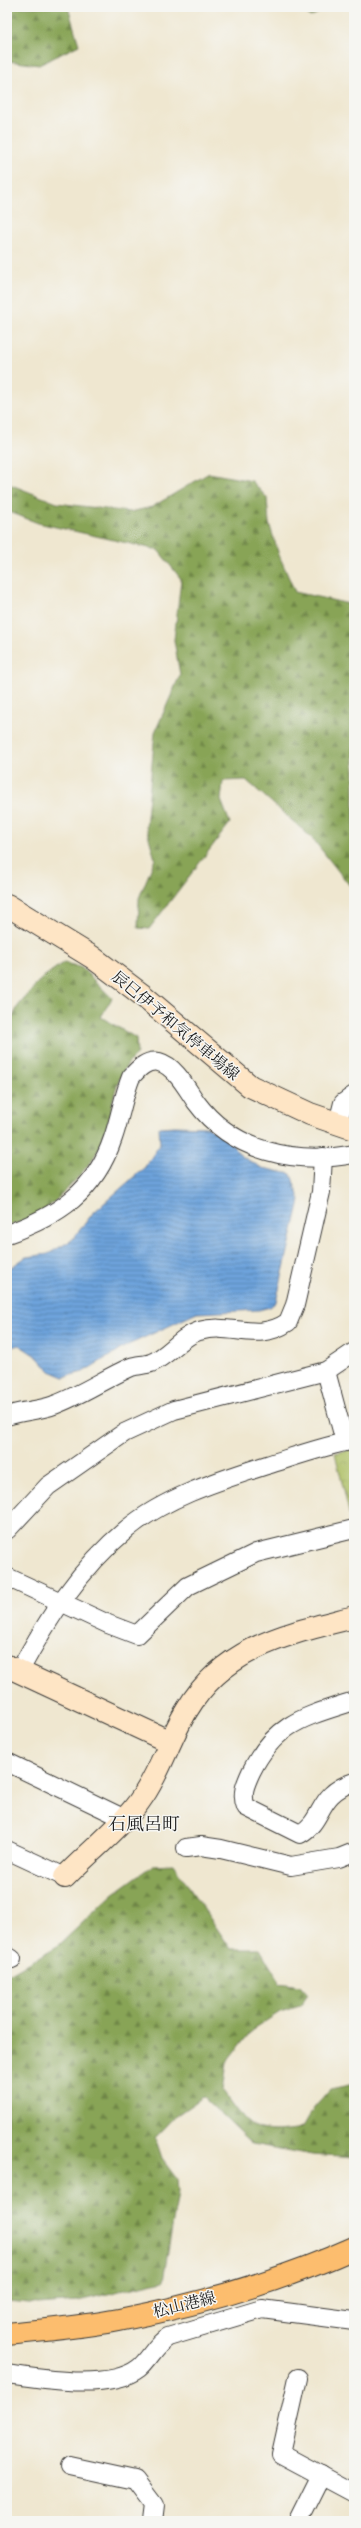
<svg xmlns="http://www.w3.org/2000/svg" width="361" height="2528" viewBox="0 0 361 2528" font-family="'Gentium Book Plus','Noto Serif JP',serif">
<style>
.forest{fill:url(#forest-firs);stroke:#526039}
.park{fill:url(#park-crowns);stroke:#646c3e}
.water{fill:url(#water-rules);stroke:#44607c}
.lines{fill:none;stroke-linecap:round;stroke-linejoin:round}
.street-casing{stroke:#3c3a37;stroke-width:20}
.secondary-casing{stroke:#3c3a37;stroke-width:24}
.primary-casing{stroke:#3c3a37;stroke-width:24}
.street{stroke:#fff;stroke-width:18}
.secondary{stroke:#fee5c5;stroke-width:22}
.primary{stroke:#fcbd6e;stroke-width:22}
.labels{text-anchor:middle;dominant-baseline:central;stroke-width:3;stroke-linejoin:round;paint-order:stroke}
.street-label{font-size:16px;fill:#1c1c1c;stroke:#f6f6f2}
.quarter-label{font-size:18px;fill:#1c1c1c;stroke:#f6f6f2}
</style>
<defs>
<pattern id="forest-firs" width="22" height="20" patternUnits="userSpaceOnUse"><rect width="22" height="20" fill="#88a456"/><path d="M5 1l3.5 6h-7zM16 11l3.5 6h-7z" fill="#6e8546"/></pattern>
<pattern id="park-crowns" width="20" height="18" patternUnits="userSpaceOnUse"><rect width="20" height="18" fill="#abbd60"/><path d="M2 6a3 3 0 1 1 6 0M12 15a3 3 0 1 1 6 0" fill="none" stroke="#93a253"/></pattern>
<pattern id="water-rules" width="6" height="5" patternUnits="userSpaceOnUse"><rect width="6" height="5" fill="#6da3db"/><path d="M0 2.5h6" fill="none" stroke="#5984b1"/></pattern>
</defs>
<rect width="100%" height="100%" fill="#f6f6f2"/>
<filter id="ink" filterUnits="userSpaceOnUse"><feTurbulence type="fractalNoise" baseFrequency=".025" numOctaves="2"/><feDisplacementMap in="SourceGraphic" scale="8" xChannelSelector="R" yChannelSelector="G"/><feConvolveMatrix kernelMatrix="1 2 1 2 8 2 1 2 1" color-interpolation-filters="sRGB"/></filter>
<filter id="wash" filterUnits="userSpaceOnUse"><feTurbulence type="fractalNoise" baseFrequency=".012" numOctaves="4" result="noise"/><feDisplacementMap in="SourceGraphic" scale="16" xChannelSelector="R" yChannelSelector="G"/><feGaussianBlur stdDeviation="0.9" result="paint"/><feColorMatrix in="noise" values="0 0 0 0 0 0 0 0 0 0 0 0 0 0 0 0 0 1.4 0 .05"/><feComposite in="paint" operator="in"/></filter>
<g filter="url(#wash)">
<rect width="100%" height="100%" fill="#efe7d0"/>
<g class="forest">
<polygon points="7,7 68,7 79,45 39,65 8,61"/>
<polygon points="302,7 325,7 326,9 310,17"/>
<polygon points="209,473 252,481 267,498 269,523 279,555 295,592 354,605 354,891 312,838 246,780 223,781 221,800 230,823 149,929 138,928 139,898 155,859 146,827 155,732 180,675 174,640 181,579 158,550 38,523 7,511 7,479 9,484 57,503 130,512 152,507"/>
<path d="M64,962L82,968L112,998L101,1017L136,1038L137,1053C107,1084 116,1115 98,1150C89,1168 51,1209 33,1218C26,1222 15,1223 7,1226V1139L10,1133L7,1124V1029L18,1006L42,978Z"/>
<path d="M173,1864L231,1949H260L280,1983L300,1986L308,1995L300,2006L280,2012L252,2030L227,2062L223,2091C250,2128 254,2136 302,2128L314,2107L330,2089L354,2084V2158L312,2155L252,2144L203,2097L177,2115L155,2138L162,2159L177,2179L178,2192L163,2281L78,2301L38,2304L7,2301V1975L59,1945L113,1894L153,1865Z"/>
</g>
<polygon class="park" points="354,1449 354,1520 351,1521 335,1453"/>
<polygon class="water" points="174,1126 208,1127 231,1143 241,1156 262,1168 291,1174 300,1201 276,1302 270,1307 259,1310 197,1313 126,1346 83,1372 64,1377 50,1371 37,1357 19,1345 8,1348 7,1270 26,1257 48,1254 72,1240 93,1213 145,1167 160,1144 159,1127"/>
</g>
<g filter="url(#ink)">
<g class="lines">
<defs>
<g id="street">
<polyline points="338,1123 343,1103 354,1095"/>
<path d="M7,1234C58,1216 95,1192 113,1138C120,1118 123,1097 131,1077C138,1069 147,1059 159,1062C175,1066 187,1089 196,1102C233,1152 295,1165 354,1154"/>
<polyline points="326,1371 345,1442"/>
<path d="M7,1416C23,1410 39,1411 54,1405C81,1395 104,1379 131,1367C137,1365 145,1365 151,1363C169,1356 180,1337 199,1331C232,1322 257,1343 288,1322L295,1305L321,1192L323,1157"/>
<polyline points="7,1530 48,1486 124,1433 174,1410 326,1371 354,1352"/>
<polyline points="7,1577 108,1624 137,1635 188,1586 256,1553 354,1529"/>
<path d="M19,1672C48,1618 80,1568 127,1529C165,1497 221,1480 267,1465C296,1456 324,1446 354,1440"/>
<path d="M354,1701C305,1717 276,1722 251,1772C245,1785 241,1794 246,1807L300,1834C325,1820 316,1794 354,1782"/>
<polyline points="7,1762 123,1818"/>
<polyline points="186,1848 201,1846 221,1849 291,1866 339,1858 354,1852"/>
<polyline points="7,1850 65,1877"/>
<polyline points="7,1956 12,1959"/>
<path d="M7,2374C42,2379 109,2391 139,2368C150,2359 155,2345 168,2337L262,2309L354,2321"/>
<polyline points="298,2378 281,2454 354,2493"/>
<polyline points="70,2466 135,2480 154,2505 152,2521"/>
<polyline points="298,2521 321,2475"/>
</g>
<g id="secondary">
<polyline points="7,905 92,957 141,994 250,1086 310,1114 354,1129"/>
<polyline points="7,1666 170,1742"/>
<path d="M65,1877C89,1852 124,1825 143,1796C161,1770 170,1737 187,1710C225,1646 288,1634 354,1617"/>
</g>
<path id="primary" d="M7,2334C44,2330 82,2327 119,2320C198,2305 280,2281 354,2248"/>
</defs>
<use href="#street" class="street-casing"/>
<use href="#secondary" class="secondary-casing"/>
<use href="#primary" class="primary-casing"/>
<use href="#street" class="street"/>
<use href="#secondary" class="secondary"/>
<use href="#primary" class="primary"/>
</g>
</g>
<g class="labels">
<g class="street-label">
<text transform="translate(176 1025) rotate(40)">辰巳伊予和気停車場線</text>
<text transform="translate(184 2304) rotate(-14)">松山港線</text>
</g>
<g class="quarter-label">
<text x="144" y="1823">石風呂町</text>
</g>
</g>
<rect width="361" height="2528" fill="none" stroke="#f6f6f2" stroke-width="24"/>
</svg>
